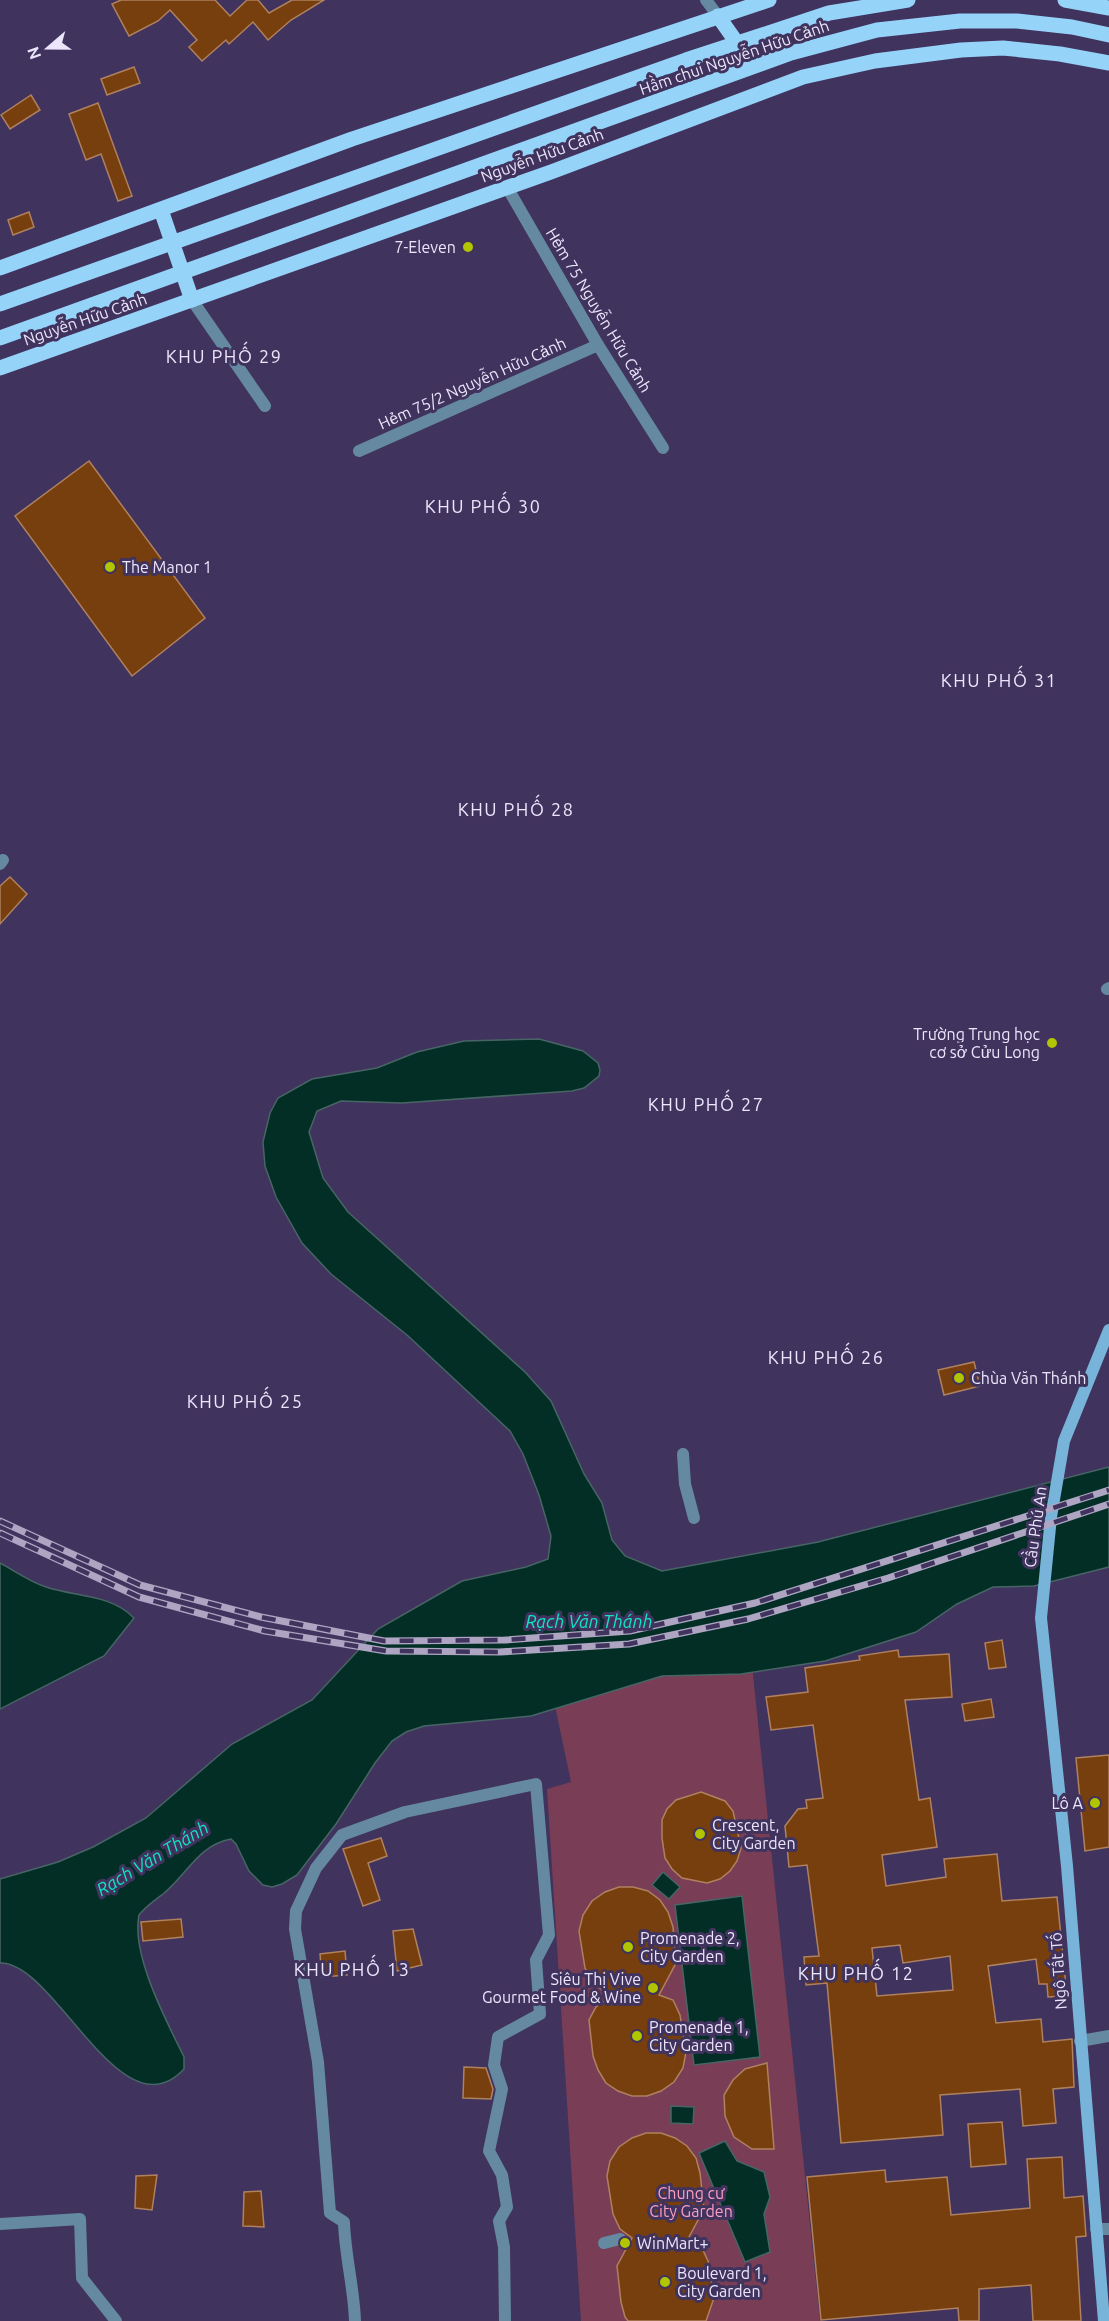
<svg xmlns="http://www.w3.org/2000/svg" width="1109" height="2321" viewBox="0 0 1109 2321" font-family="Ubuntu,sans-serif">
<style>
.green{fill:#793e55}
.water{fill:#022e26;stroke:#486566;stroke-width:1.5}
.building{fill:#773f0d;stroke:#af8160;stroke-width:1.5;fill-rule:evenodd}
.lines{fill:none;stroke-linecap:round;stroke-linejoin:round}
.street{stroke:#6489a0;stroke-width:12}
.secondary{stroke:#78b4d9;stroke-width:12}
.primary{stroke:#96d3f9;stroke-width:15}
.rail-casing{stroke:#ada5c2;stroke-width:7}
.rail{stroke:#40335d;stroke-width:4.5;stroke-dasharray:14;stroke-linecap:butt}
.poi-dot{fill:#b1c500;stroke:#40335d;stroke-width:2}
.labels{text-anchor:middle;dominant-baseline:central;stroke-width:6;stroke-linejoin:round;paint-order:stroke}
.street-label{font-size:16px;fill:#ebe6fb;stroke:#40335d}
.poi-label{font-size:16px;fill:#ebe6fb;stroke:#40335d;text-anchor:start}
.park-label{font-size:16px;fill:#fe9ec0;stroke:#40335d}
.neighbourhood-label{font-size:18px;letter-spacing:1.5px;fill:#ebe6fb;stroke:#40335d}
.water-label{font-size:18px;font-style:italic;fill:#10e4c3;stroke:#40335d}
</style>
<rect width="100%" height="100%" fill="#40335d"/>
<polygon class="green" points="752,1665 820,2321 581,2321 547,1789 571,1782 550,1682"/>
<g class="water">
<path d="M539,1039L583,1051L598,1063L600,1070L599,1076L584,1088L572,1091L402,1103L341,1101L317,1111L309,1132L323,1178L348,1212L525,1372L551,1401L584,1474L602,1503L612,1540L625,1556L662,1571L818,1542L1109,1467V1567L1034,1586L993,1587L957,1604L916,1632L825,1661L741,1674L662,1676L531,1716L424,1726L406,1732L392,1741L375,1763L336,1824L297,1875L282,1884L272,1887L263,1885L249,1871L236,1844L231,1839C198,1845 187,1875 163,1894C154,1901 147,1905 139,1915C131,1955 166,2020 184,2057V2069C121,2137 55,1961 0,1963V1879L58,1862L93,1847L146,1818L232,1744L312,1700L378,1629L462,1581L526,1567L548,1559L551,1536L539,1495L523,1454L510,1431L407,1335L331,1274L302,1243L276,1197L265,1166L263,1142L270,1113L278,1098L312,1079L377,1068L417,1052L464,1041Z"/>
<path d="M0,1563C15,1571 30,1582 46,1587C76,1597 111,1594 134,1618L104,1656L0,1709Z"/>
<polygon points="663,1872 680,1887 669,1899 652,1885"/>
<polygon points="742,1896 760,2057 694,2065 675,1905"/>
<polygon points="671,2106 694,2107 693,2124 671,2123"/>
<polygon points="725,2141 737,2161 764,2172 770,2197 764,2214 770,2252 745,2262 699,2153"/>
</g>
<g class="building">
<polygon points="121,0 215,0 230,16 247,0 258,0 269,13 292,0 324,0 291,20 268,40 253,22 229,44 226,40 202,61 189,47 197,40 170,10 158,21 129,36 112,4"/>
<polygon points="134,67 140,83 107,95 101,79"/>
<polygon points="31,95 40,110 10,129 1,115"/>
<polygon points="98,103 132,196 118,201 101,154 86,160 69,114"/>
<polygon points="29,212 34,227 13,235 8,220"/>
<polygon points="89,461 205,618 132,676 15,516"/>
<polygon points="10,877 27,894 0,924 0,886"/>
<polygon points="974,1362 980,1386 944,1395 938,1370"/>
<polygon points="1002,1640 1006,1667 989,1669 985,1643"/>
<path d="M898,1650L899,1657L949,1654L952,1697L905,1700L919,1800L930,1798L937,1847L882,1855L886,1886L946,1877L944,1859L997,1854L1002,1901L1057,1897L1067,1996L1048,1997L1047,1984H1039L1036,1959L988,1966L996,2023L1041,2019L1043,2042L1072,2039L1074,2087L1053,2089L1056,2123L1023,2126L1020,2089L940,2095L943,2135L841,2143L827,1983L806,1985L804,1957L819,1956L807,1865L789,1867L785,1826L798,1809L807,1808L806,1800L823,1798L813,1725L771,1730L766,1697L808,1692L805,1668L860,1660L859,1656ZM900,1945L903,1963L950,1956L953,1990L877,1996L872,1948Z"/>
<polygon points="991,1699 994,1717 965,1721 962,1704"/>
<polygon points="1109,1755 1109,1847 1085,1851 1076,1758"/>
<polygon points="701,1792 725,1801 733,1811 741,1848 737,1861 730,1871 720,1879 707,1883 682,1878 672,1869 665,1858 662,1838 662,1820 667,1809 676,1800"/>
<polygon points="381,1838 387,1856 368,1863 380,1900 363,1906 343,1849"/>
<polygon points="619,1887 633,1887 648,1891 660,1900 668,1912 673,1927 676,1963 659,1995 673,2000 680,2015 686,2052 683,2068 674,2082 661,2091 647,2096 632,2096 618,2091 606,2083 598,2070 593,2056 589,2020 596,2007 610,1997 593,1982 585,1968 579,1931 583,1915 592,1901 605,1892"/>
<polygon points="181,1919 183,1937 143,1941 141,1922"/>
<polygon points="413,1929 422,1965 397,1971 393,1931"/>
<polygon points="345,1951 347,1975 322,1977 320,1954"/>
<polygon points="767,2063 774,2149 752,2149 734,2137 725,2116 724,2095 733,2080 745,2069"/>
<polygon points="464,2067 486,2068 493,2089 491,2099 463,2098"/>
<polygon points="1002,2122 1006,2164 971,2167 968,2124"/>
<polygon points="646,2133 661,2133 675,2138 687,2146 696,2158 700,2173 704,2209 689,2237 701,2246 708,2261 714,2298 706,2321 628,2321 625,2317 621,2302 617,2266 632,2238 620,2229 613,2214 607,2176 610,2161 619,2147 632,2138"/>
<polygon points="1062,2157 1064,2198 1083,2196 1086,2236 1076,2237 1081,2321 1033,2321 1031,2285 979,2289 979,2321 959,2321 958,2308 821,2320 807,2177 885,2170 886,2182 947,2177 951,2215 1030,2208 1027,2159"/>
<polygon points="157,2175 152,2210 135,2208 136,2176"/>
<polygon points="261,2191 264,2227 243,2226 244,2192"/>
</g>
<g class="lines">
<g class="street">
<polyline points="706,0 718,16"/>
<polyline points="507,187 598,345 663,448"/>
<polyline points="192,300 265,406"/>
<polyline points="359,451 598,345"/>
<polyline points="0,864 3,860"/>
<polyline points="1107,989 1109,988"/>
<polyline points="683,1454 685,1484 694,1518"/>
<polyline points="1080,2041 1109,2036"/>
<polyline points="0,2224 80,2219 82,2278 116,2321"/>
<polyline points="1096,2229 1109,2229"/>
<polyline points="604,2243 620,2239"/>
<path d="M355,2321C354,2288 345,2256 344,2222L330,2213L318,2062L295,1929L296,1911L316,1868L342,1835L405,1812L536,1784L549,1935L536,1960L540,2014L498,2037L494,2065L502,2089L489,2151L502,2175L507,2207L499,2221L504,2247L505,2321"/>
</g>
<polyline class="secondary" points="1104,2321 1067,1866 1041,1618 1051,1517 1064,1441 1109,1330"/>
<g class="primary">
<polyline points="1065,0 1109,8"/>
<polyline points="718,16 737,43"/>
<polyline points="161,210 192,300"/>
<polyline points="0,268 352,139 769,0"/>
<polyline points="0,304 686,60 829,13 908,0"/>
<polyline points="0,338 791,53 877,30 960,21 1017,21 1072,27 1109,35"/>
<polyline points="0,368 551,172 803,77 875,61 961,50 1003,48 1060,54 1109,63"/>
</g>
<defs>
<g id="rail">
<polyline points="0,1521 140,1585 261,1617 384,1641 505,1640 630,1631 755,1603 1109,1490"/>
<polyline points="0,1533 139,1597 265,1631 386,1651 500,1652 629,1644 748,1619 888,1578 1109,1504"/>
</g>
</defs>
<use href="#rail" class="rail-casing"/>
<use href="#rail" class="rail"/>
</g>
<g class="poi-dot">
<circle cx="468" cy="247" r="6"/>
<circle cx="110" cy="567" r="6"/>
<circle cx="1052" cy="1043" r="6"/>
<circle cx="959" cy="1378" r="6"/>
<circle cx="1095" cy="1803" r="6"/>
<circle cx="700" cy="1834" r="6"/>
<circle cx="628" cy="1947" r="6"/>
<circle cx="653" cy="1988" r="6"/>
<circle cx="637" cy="2036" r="6"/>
<circle cx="625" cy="2243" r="6"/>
<circle cx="665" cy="2282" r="6"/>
</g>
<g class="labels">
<g class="street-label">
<text transform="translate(734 57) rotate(-19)">Hầm chui Nguyễn Hữu Cảnh</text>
<text transform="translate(542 155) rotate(-20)">Nguyễn Hữu Cảnh</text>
<text transform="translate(599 310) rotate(59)">Hẻm 75 Nguyễn Hữu Cảnh</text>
<text transform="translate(85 319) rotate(-19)">Nguyễn Hữu Cảnh</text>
<text transform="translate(472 383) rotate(-24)">Hẻm 75/2 Nguyễn Hữu Cảnh</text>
<text transform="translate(1035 1527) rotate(-82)">Cầu Phú An</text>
<text transform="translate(1058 1971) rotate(-94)">Ngô Tất Tố</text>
</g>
<g class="poi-label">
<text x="456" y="247" text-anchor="end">7-Eleven</text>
<text x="122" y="567">The Manor 1</text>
<text x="1040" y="1034" text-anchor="end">Trường Trung học<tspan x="1040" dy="18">cơ sở Cửu Long</tspan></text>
<text x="971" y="1378">Chùa Văn Thánh</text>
<text x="1083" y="1803" text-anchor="end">Lô A</text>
<text x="712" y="1825">Crescent,<tspan x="712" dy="18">City Garden</tspan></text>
<text x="640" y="1938">Promenade 2,<tspan x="640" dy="18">City Garden</tspan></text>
<text x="641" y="1979" text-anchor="end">Siêu Thị Vive<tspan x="641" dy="18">Gourmet Food &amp; Wine</tspan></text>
<text x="649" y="2027">Promenade 1,<tspan x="649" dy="18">City Garden</tspan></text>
<text x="637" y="2243">WinMart+</text>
<text x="677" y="2273">Boulevard 1,<tspan x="677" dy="18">City Garden</tspan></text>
</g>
<g class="park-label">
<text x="691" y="2193">Chung cư<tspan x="691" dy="18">City Garden</tspan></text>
</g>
<g class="neighbourhood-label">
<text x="224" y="356">KHU PHỐ 29</text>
<text x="483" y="506">KHU PHỐ 30</text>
<text x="999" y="680">KHU PHỐ 31</text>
<text x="516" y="809">KHU PHỐ 28</text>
<text x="706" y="1104">KHU PHỐ 27</text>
<text x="826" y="1357">KHU PHỐ 26</text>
<text x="245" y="1401">KHU PHỐ 25</text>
<text x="352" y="1969">KHU PHỐ 13</text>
<text x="856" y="1973">KHU PHỐ 12</text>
</g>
<g class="water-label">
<text x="589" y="1621">Rạch Văn Thánh</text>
<text transform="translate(152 1858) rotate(-31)">Rạch Văn Thánh</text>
</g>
</g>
<g transform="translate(48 48) rotate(250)" stroke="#40335d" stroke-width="4.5" paint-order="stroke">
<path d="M0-4.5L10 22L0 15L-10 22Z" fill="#ebe6fb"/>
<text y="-9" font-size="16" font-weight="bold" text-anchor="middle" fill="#ebe6fb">N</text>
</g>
</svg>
